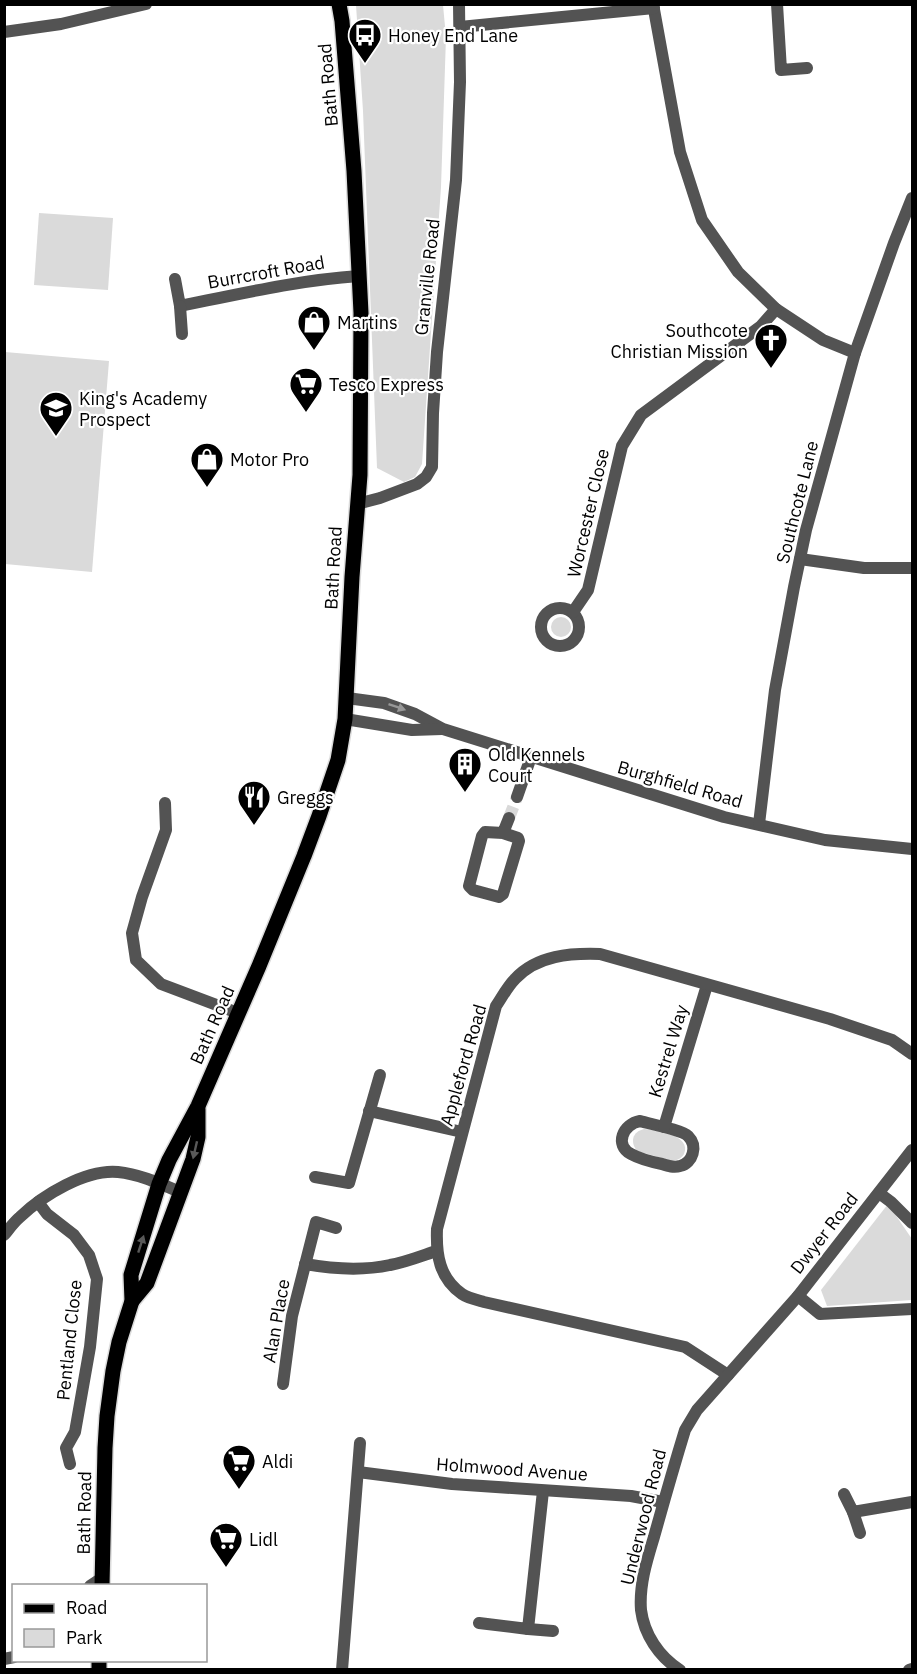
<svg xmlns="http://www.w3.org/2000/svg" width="917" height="1674" viewBox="0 0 917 1674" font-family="'IBM Plex Sans',sans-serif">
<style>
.green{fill:#dadada}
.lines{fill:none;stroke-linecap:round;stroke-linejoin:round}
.minor-tunnel{stroke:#d9d9d9;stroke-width:12;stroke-dasharray:12 6;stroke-linecap:butt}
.primary-casing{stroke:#dbdbdb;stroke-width:18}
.minor{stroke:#535353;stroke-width:12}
.tertiary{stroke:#535353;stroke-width:12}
.primary{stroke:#000;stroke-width:15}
.oneway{fill:#989898}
.oneway2{fill:#595959}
.labels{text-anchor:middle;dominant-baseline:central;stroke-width:4.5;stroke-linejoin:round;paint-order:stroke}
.poi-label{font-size:18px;fill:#000;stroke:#fff;text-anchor:start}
.street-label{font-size:18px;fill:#000;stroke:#fff}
</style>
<rect width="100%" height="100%" fill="#fff"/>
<g class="green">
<polygon points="356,5 443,5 446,37 441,187 422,464 415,477 404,482 377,468 363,111"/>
<polygon points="39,213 113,218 108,290 34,285"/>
<polygon points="5,352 109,361 92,572 5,564"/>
<circle cx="561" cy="627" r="10"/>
<path d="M644,1129C656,1130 692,1135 684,1154C681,1159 677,1160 672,1161L637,1151C630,1142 632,1132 644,1129Z"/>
<polygon points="888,1204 912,1239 912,1300 827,1306 821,1290"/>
</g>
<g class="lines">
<polyline class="minor-tunnel" points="509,818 517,797"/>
<defs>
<g id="primary">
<polyline points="132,1301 147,1283 193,1159 198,1137 198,1109"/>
<polyline points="102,1586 105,1448 107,1416 113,1371 119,1342 132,1301 131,1275 159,1184 169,1160 198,1106 259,966 304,856 319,816 338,760 345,719 352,577 360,475 361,313 354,171 342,21 339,4"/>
<polyline points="99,1670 99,1660"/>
</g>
</defs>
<use href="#primary" class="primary-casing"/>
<g class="minor">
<polyline points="653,4 680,152 702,220 738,272 776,309 823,340 855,353"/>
<polyline points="777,4 781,70 807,68"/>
<polyline points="460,27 654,8"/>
<path d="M175,279L180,306C239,294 299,280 359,276"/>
<polyline points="180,306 182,334"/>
<polyline points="357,504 380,498 417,484 426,477 432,467 433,413 437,352 456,180 460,82 459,4"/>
<polyline points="800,559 864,568 912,568"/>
<circle cx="560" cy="627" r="19"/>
<polyline points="573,612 588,590 622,446 641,415 761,326 776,309"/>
<polyline points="517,797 531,757"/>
<polyline points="165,803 166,830 142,897 132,933 136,960 161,984 238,1013"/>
<polyline points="503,833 485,832 482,836 469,886 473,890 499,897 503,894 519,841 518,838 503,833 509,818"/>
<polyline points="369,1111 462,1132"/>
<path d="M640,1121C650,1124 682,1130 688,1136C698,1146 693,1163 680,1166C674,1168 668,1166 662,1164C652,1162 640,1159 631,1154C614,1145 623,1124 640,1121Z"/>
<polyline points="664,1127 707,985"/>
<polyline points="315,1177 349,1183 380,1075"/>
<polyline points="879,1193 891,1202 912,1223"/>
<polyline points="38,1202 47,1214 74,1235 89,1255 97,1279 90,1347 75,1432 66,1448 70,1464"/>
<path d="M4,1235C9,1229 14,1222 20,1217C43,1195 86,1169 118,1172C139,1174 161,1184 180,1192"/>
<path d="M305,1264C333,1269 362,1271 390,1265C406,1262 421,1256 436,1251"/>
<polyline points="798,1296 820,1314 912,1309"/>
<path d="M728,1375L685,1347L484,1302C477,1300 468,1298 462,1294C439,1278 436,1254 437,1229L496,1006C502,997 508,986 515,979C537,955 571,953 600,954L830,1019L892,1040L912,1054"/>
<polyline points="283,1384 292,1316 316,1222 336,1228"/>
<polyline points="358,1472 452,1484 631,1496 663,1502"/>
<polyline points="844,1494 853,1512 912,1502"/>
<polyline points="853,1512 860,1533"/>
<polyline points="90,1586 102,1578"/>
<polyline points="479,1623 528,1629 543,1491"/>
<polyline points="528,1629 553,1631"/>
<polyline points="4,1659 14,1657"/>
<polyline points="342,1670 360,1443"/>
<path d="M680,1670C659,1657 644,1634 641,1610C639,1585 647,1560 654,1537C664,1501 674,1466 685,1430L697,1410L798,1296L912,1150"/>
<polyline points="909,1670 912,1669"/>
</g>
<g class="tertiary">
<polyline points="4,32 61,24 146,4"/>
<polyline points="347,698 384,703 415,714 443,729 724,817 825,840 912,849"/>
<polyline points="345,719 412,730 442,729"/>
<polyline points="759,824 775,690 794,587 806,530 855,353 894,243 912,198"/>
</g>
<use href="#primary" class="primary"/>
</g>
<defs><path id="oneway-solid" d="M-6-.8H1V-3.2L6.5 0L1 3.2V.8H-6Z" transform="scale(1.5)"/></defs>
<use class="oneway" href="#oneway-solid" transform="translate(397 707) rotate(19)"/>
<g class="oneway2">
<use href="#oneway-solid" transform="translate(195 1150) rotate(103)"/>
<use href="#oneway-solid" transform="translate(141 1244) rotate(-72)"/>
</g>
<defs>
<symbol id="bus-pin" viewBox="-11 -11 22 30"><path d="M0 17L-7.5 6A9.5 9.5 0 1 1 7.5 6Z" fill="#000" stroke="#fff"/><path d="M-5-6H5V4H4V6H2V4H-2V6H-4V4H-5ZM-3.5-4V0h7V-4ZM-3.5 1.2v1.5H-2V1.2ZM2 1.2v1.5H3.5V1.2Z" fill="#fff"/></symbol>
<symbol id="shop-pin" viewBox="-11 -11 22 30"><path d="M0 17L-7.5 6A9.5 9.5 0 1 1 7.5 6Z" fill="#000" stroke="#fff"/><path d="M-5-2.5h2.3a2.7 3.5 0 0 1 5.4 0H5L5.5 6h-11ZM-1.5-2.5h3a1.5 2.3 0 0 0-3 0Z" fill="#fff"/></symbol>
<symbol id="church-pin" viewBox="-11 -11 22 30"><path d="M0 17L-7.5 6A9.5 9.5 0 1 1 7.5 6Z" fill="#000" stroke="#fff"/><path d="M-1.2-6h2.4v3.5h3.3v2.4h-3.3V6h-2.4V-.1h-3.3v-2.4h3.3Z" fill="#fff"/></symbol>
<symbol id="supermarket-pin" viewBox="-11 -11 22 30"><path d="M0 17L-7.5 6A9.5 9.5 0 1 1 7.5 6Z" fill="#000" stroke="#fff"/><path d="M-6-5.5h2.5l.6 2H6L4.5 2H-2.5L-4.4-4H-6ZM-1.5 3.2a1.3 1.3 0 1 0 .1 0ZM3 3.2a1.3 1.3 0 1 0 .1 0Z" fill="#fff"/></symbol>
<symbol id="school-pin" viewBox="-11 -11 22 30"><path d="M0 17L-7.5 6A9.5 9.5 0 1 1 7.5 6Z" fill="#000" stroke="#fff"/><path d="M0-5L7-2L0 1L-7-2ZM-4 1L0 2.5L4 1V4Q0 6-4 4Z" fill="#fff"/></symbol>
<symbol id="building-pin" viewBox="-11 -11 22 30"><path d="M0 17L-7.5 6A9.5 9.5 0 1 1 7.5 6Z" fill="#000" stroke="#fff"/><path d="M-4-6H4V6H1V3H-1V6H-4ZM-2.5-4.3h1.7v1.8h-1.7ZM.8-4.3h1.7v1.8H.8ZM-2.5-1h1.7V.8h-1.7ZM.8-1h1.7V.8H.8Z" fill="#fff"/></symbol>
<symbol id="restaurant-pin" viewBox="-11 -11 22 30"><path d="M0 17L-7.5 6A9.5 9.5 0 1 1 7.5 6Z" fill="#000" stroke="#fff"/><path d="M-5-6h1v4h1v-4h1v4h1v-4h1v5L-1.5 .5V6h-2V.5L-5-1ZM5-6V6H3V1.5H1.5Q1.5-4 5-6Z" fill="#fff"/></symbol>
</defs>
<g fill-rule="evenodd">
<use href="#bus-pin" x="346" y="16" width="38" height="52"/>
<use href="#shop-pin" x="295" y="303" width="38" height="52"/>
<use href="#church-pin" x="752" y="321" width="38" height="52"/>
<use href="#supermarket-pin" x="287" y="365" width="38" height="52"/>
<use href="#school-pin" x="37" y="389" width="38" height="52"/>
<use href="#shop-pin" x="188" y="440" width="38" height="52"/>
<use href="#building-pin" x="446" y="745" width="38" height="52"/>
<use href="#restaurant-pin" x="235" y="778" width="38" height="52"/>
<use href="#supermarket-pin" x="220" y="1442" width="38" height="52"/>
<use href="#supermarket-pin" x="207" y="1520" width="38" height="52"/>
</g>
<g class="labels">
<g class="poi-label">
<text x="388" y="35">Honey End Lane</text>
<text x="337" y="322">Martins</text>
<text x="748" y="330" text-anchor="end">Southcote<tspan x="748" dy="21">Christian Mission</tspan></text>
<text x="329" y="384">Tesco Express</text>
<text x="79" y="398">King's Academy<tspan x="79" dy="21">Prospect</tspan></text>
<text x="230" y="459">Motor Pro</text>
<text x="488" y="754">Old Kennels<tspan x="488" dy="21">Court</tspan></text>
<text x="277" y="797">Greggs</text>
<text x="262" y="1461">Aldi</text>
<text x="249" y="1539">Lidl</text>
</g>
<g class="street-label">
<text transform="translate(328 85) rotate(-95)">Bath Road</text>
<text transform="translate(266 272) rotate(-10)">Burrcroft Road</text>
<text transform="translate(427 277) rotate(-84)">Granville Road</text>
<text transform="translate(797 502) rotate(-76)">Southcote Lane</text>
<text transform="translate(588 513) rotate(-77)">Worcester Close</text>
<text transform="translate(333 568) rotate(-87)">Bath Road</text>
<text transform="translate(680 784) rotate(16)">Burghfield Road</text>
<text transform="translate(212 1025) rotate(-66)">Bath Road</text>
<text transform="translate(668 1051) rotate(-73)">Kestrel Way</text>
<text transform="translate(463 1065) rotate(-74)">Appleford Road</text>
<text transform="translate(824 1233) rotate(-52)">Dwyer Road</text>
<text transform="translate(276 1321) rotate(-80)">Alan Place</text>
<text transform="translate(69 1340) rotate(-84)">Pentland Close</text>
<text transform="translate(512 1469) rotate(4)">Holmwood Avenue</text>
<text transform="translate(84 1513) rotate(-89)">Bath Road</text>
<text transform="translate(643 1517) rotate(-76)">Underwood Road</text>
</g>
</g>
<rect width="917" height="1674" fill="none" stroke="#000000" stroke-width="12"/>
<rect x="12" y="1584" width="195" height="78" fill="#ffffff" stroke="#999999" stroke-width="1.5"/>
<rect x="24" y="1604" width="30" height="9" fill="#000000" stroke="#999999" stroke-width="1.5"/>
<text x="66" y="1614" font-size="18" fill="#000000">Road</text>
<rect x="24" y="1629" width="30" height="18" fill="#dadada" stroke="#999999" stroke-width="1.5"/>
<text x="66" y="1644" font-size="18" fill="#000000">Park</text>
</svg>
